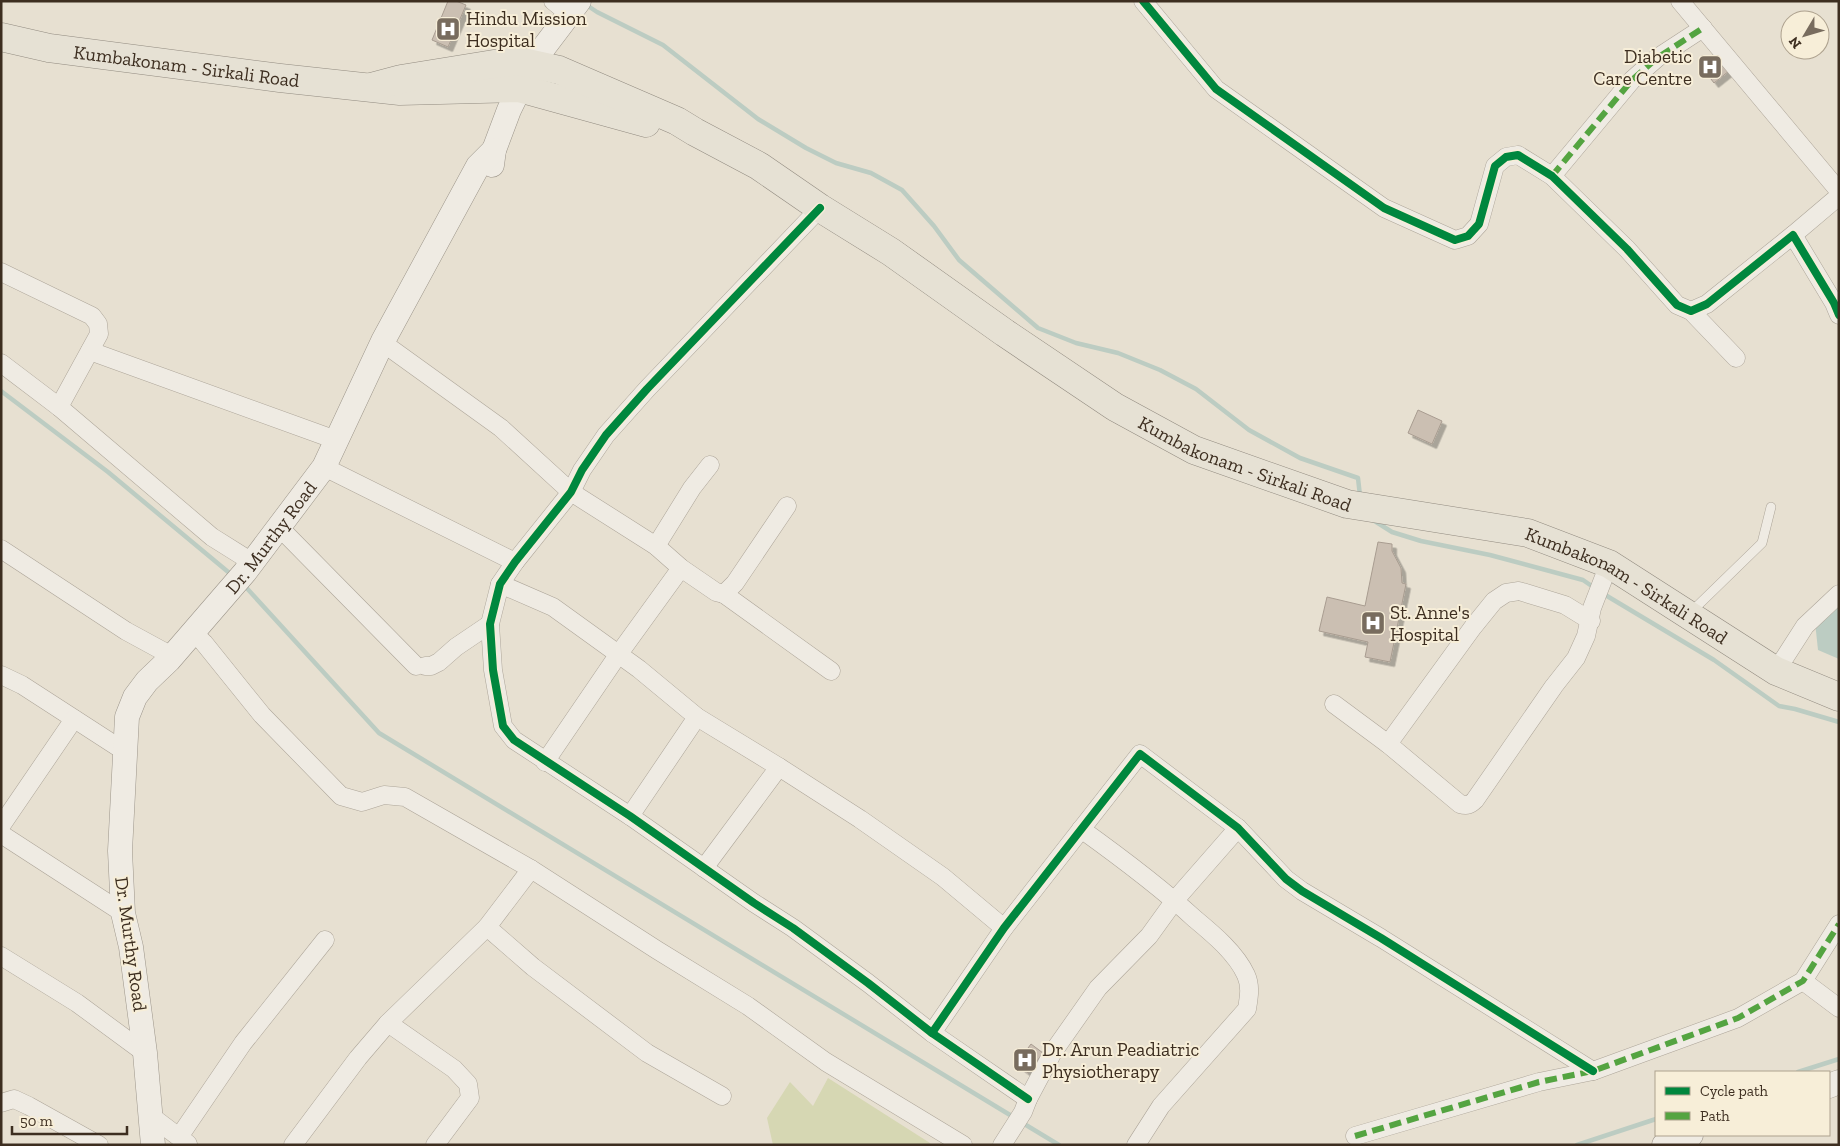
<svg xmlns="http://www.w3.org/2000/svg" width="1840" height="1146" viewBox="0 0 1840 1146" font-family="'Zilla Slab',serif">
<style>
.green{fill:#d6d7b3}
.water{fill:#bcccc2}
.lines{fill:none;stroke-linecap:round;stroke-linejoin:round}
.stream{stroke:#bcccc2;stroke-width:4.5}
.building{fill:#cbbfb2;stroke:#a89c90;filter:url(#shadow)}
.lane-casing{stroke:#ada599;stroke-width:10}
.street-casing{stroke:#ada599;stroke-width:19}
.secondary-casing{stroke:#9c958a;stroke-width:25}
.primary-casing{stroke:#928b80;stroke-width:29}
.lane{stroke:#efebe3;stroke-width:9}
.street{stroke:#efebe3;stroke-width:18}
.secondary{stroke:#efebe3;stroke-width:24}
.primary{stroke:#e6e1d4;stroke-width:28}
.quiet{stroke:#54a441;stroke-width:6;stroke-dasharray:12 6;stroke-linecap:butt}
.cycleway-casing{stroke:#f7eed8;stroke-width:11}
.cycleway{stroke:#00873e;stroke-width:8}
.labels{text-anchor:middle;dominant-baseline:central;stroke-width:4;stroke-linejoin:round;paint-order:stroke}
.poi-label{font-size:19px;fill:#3d2e20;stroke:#f7eed8;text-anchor:start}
.street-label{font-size:19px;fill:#3d2e20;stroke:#f7eed8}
</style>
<defs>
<filter id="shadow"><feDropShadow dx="4.5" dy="4.5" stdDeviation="0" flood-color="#0004"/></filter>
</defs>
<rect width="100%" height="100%" fill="#e7e0d1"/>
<polygon class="green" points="828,1078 930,1143 931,1145 773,1145 767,1118 790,1082 813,1106"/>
<polygon class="water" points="1839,598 1839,659 1818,650 1815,622"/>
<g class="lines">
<g class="stream">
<polyline points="585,4 597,12 663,45 758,119 806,148 836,163 871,173 902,190 934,226 959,260 1038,328 1076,343 1118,353 1160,370 1196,389 1249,430 1300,458 1358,478 1360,496"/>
<polyline points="1,391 108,472 233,576"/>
<polyline points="1373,520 1392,532 1421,541 1490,555 1583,580 1596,589"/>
<polyline points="243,584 379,733 1015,1118"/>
<polyline points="1602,593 1714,660 1779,706 1795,709 1839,722"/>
<polyline points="1798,1072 1839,1059"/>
<polyline points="1021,1122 1059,1145"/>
<polyline points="1577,1145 1656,1119"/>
</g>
</g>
<g class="building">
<polygon points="448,1 456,1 466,5 448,47 432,40"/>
<polygon points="1715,54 1729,71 1714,83 1701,66"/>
<polygon points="1418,410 1442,421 1432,444 1408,433"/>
<polygon points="1378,542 1392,544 1392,551 1401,568 1402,583 1406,584 1390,662 1365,657 1368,642 1319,631 1327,597 1365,606"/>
<polygon points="1031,1044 1043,1053 1028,1073 1016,1064"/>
</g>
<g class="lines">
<defs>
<polyline id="lane" points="1690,613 1762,543 1771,507"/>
<g id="street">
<polyline points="553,1 569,14"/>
<polyline points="1143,1 1216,89 1384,208 1455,240 1468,236 1479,224 1495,166 1506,157 1518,155 1552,176 1627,249 1677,305 1691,311 1707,304 1793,235 1834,303 1839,315"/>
<polyline points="1680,1 1839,191"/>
<polyline points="1552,176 1632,80 1657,58 1703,28"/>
<polyline points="820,208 647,389 606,435 582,470 571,492 515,562 500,584 490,624 493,670 503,726 514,740 630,816 754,903 793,928 868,983 932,1033 1028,1099"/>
<polyline points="1793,235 1839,196"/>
<polyline points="1,272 92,316 98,324 99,334 59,407"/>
<polyline points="1691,311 1736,358"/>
<polyline points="390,348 501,428 571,492 656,546 681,568 716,592 724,594 735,583 787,506"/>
<polyline points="90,351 336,440"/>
<polyline points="1,363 59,407 212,537 252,562"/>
<polyline points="324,467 515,562"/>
<polyline points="279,527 416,666"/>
<polyline points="656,546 692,488 710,465"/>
<polyline points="1,549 126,631 172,656"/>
<polyline points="500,584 553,607 639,669 697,717 779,767 860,819 943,877 1004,928"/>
<polyline points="724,594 831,671"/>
<polyline points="193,632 204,643 262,715 341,796 362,802 384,795 405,797 531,869 657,950 748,1006 826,1062 963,1145"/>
<polyline points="425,666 431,666 439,662 456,647 490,624"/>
<polyline points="1776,671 1805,626 1839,594"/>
<polyline points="1,675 22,685 124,751"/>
<path d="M1334,704L1388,744L1460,804C1467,806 1470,805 1475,800L1554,686L1576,658L1586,636L1592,608L1609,564"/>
<polyline points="1388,744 1473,627 1494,601 1506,593 1519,591 1565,605 1591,621"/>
<polyline points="545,762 618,655 681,568"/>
<polyline points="630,816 697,717"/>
<polyline points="1,826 74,719"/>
<path d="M1081,829C1120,857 1159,886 1195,919C1213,934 1236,953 1246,975C1251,986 1249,997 1247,1009L1161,1106L1136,1145"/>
<polyline points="1,834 123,913"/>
<polyline points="704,868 779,767"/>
<polyline points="487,927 533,967 647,1053 722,1096"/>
<polyline points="1,956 77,1003 145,1053"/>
<polyline points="1803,981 1839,1008"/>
<polyline points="388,1023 454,1069 468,1084 470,1098 435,1145"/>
<polyline points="932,1033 1004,928 1140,754 1238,828 1286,879 1302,891 1381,938 1593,1071"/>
<polyline points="1,1103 14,1099 29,1106 99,1145"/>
<polyline points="151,1116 188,1144"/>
<polyline points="1355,1136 1539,1082 1593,1071 1738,1018 1803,981 1839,924"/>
<polyline points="179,1137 243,1043 325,940"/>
<polyline points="293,1145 358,1058 388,1023 487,927 531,869"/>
<polyline points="1002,1145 1023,1112 1028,1099 1053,1052 1098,988 1149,936 1175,900 1238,828"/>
</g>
<g id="secondary">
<polyline points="492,165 494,150 509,110 532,63 579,1"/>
<polyline points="1829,1086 1839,1082"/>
<path id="s1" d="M153,1145L145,1053L131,947L123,913L120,851L127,717L135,697L147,681L169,660L245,572L324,467L383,341L478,166L494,150"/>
<polyline points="1664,1145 1691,1135"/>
</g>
<g id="primary">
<path id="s2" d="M1,37L49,48L280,78L400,91L519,88L646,123"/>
<path id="s3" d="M371,87L401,79L500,63L518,61L559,70L677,121L695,132L759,166L820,208L891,252L1005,333L1115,407L1194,450L1347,504L1528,533L1609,564L1776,671L1839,697"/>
</g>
</defs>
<use href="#lane" class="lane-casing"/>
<use href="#street" class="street-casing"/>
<use href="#secondary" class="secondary-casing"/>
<use href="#primary" class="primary-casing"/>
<use href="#lane" class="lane"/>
<use href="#street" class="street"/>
<use href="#secondary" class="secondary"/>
<use href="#primary" class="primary"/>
<g class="quiet">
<polyline points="1552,176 1632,80 1657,58 1703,28"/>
<polyline points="1355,1136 1539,1082 1593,1071 1738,1018 1803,981 1839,924"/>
</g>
<defs>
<g id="cycleway">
<polyline points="1143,1 1216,89 1384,208 1455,240 1468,236 1479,224 1495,166 1506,157 1518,155 1552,176 1627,249 1677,305 1691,311 1707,304 1793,235 1834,303 1839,315"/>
<polyline points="820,208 647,389 606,435 582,470 571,492 515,562 500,584 490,624 493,670 503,726 514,740 630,816 754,903 793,928 868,983 932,1033 1028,1099"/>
<polyline points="932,1033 1004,928 1140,754 1238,828 1286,879 1302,891 1381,938 1593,1071"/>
</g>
</defs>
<use href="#cycleway" class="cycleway-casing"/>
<use href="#cycleway" class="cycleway"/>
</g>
<defs>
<symbol id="hospital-square" viewBox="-11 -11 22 22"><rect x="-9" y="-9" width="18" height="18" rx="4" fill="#786c5e" stroke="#f7eed8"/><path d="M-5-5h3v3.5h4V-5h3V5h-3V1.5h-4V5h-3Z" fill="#fff"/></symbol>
</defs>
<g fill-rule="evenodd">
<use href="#hospital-square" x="434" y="15" width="28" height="28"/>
<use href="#hospital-square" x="1696" y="53" width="28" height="28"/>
<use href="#hospital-square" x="1359" y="609" width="28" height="28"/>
<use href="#hospital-square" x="1011" y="1046" width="28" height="28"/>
</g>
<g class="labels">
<g class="poi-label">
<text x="466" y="18">Hindu Mission<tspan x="466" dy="22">Hospital</tspan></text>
<text x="1692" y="56" text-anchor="end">Diabetic<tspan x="1692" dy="22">Care Centre</tspan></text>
<text x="1390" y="612">St. Anne's<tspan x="1390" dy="22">Hospital</tspan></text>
<text x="1042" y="1049">Dr. Arun Peadiatric<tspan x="1042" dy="22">Physiotherapy</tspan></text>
</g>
<g class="street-label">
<text stroke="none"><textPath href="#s2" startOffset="188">Kumbakonam - Sirkali Road</textPath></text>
<text stroke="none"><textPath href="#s3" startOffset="986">Kumbakonam - Sirkali Road</textPath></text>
<text stroke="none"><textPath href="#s1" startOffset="662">Dr. Murthy Road</textPath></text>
<text stroke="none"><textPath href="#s3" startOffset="1391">Kumbakonam - Sirkali Road</textPath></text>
<text transform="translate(131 944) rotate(82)">Dr. Murthy Road</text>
</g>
</g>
<rect width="1840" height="1146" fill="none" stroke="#3d2e20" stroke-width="5"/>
<rect x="1655" y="1071" width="175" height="65" fill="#f7eed8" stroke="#ada18e"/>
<rect x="1665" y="1087" width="25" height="8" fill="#00873e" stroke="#ada18e"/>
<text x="1700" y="1096" font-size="15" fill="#3d2e20">Cycle path</text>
<rect x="1665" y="1112" width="25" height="8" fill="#54a441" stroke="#ada18e"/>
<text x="1700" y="1121" font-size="15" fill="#3d2e20">Path</text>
<g transform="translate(1805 35) rotate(232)"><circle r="24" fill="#f7eed8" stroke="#ada18e"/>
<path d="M0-4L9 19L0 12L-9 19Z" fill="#786c5e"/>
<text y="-8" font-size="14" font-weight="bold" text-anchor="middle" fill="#3d2e20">N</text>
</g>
<path d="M12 1126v8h115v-8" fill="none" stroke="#3d2e20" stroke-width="2.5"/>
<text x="20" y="1126" font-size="15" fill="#3d2e20" stroke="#f7eed8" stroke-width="4" paint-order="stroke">50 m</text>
</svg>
